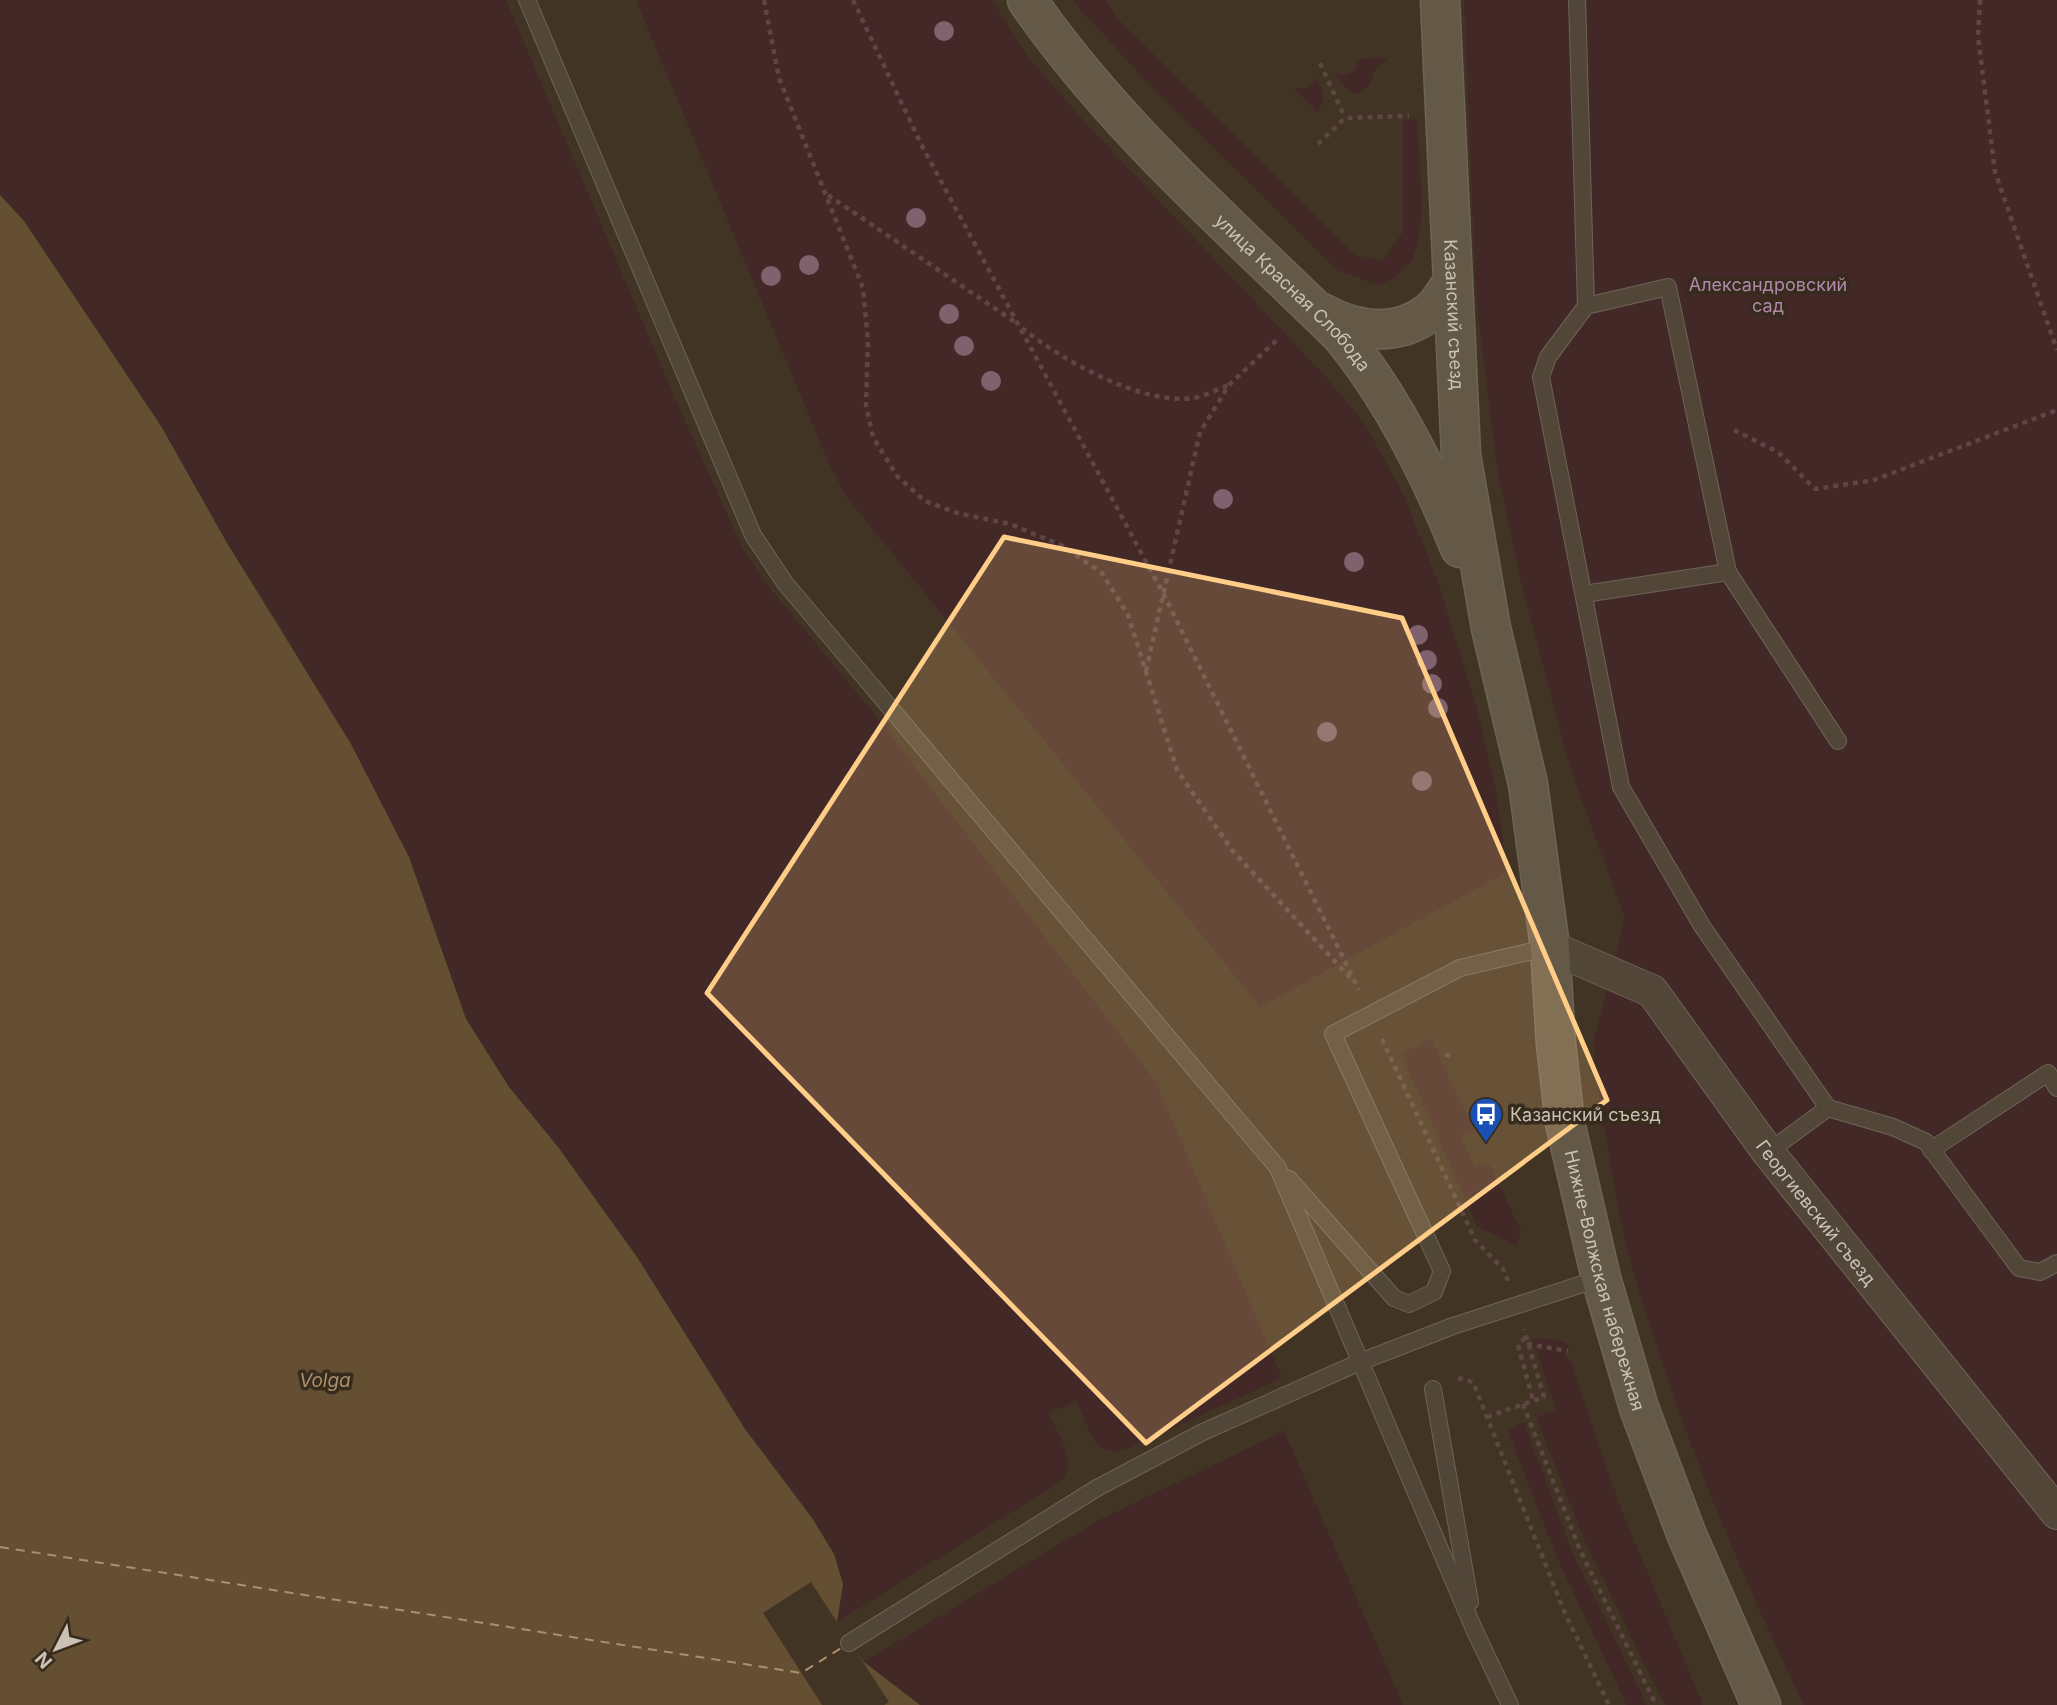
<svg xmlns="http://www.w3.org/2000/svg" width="2057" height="1705" viewBox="0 0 2057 1705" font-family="Inter,sans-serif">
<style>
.green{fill:#422826}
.water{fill:#654f33}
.pier{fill:#413424}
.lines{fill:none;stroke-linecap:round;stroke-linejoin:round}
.ferry{stroke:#ac8f6c;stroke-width:2;stroke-dasharray:9 7;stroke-linecap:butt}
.lane-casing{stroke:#6e6456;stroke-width:18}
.street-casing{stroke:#6e6456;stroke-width:34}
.secondary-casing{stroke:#6e6456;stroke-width:41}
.path{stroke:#5f4544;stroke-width:4.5;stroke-dasharray:5 5;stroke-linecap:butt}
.lane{stroke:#514638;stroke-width:16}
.street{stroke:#514638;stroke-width:32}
.secondary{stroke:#645846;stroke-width:38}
.tree{fill:#7f626d}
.marked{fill:#fecd87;fill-opacity:0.2;stroke:#fecd87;stroke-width:5;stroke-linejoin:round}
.labels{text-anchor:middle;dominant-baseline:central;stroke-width:7;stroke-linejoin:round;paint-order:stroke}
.park-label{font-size:18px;fill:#b188a9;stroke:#362b1d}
.street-label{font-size:18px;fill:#cbc2b4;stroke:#362b1d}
.poi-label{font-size:18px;fill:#cbc2b4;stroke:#362b1d;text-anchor:start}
.water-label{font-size:19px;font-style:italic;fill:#ac8f6c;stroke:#362b1d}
</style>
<rect width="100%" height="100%" fill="#413424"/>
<g class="green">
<path d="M0,0H506L677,403L742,547L773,592L875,715L1156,1082L1282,1378L1123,1451C1092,1455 1088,1425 1077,1401L1049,1413C1057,1435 1077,1457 1063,1480L837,1622L843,1584L834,1554L812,1518L745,1429L637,1257L558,1147L509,1087L466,1019L409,857L289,640L227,543L161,426L24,221L0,195Z"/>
<polygon points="636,0 992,0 1030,59 1091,129 1326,377 1365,424 1403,494 1437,579 1478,712 1496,791 1507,872 1260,1007 846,496 831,468"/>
<path d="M1072,0H1106L1116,17L1355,255L1383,261L1403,232V120L1417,119C1418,156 1429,227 1412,259C1404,272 1391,280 1378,285L1337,270L1146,81Z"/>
<path d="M1464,0H2057V1705H1804C1737,1567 1677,1422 1634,1274C1615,1209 1607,1138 1595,1070L1594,1040L1625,918L1570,768L1522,586L1497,469L1476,298Z"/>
<path d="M1388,58L1374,72L1370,85L1357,94L1348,91L1333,72L1345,76C1354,73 1357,69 1357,59Z"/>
<polygon points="1318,79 1324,98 1318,112 1293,88 1305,88"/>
<polygon points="1431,1039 1474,1130 1460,1136 1475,1168 1489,1163 1521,1231 1516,1245 1477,1226 1401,1054"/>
<polygon points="1532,1338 1557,1340 1569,1345 1565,1356 1571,1362 1621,1509 1703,1705 1665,1705 1587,1547 1536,1417 1556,1410"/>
<polygon points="1524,1422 1572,1552 1647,1705 1627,1705 1557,1558 1507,1429"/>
<polygon points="1284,1431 1403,1705 920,1705 864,1662 1101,1519"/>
</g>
<polygon class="water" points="0,195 24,221 161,426 227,543 351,744 409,857 466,1019 509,1087 558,1147 637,1257 745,1429 812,1518 834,1554 843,1584 837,1622 849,1643 864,1662 920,1705 0,1705"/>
<polygon class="pier" points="811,1582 889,1702 884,1705 822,1705 763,1613"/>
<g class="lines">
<polyline class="ferry" points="0,1547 801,1673 843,1647"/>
<defs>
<g id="lane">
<polyline points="527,0 753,535 785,583 1278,1168 1474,1629 1510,1705"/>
<polyline points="1577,0 1586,306 1548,357 1541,377 1621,787 1702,926 1828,1108 1768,1152"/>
<polyline points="1728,572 1838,741"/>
<polyline points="1584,594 1728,572 1668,287 1586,306"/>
<polyline points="1828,1108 1893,1127 1926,1142 2019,1268 2040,1272 2057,1263"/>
<polyline points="1931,1150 2048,1073 2057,1088"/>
<polyline points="1289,1179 1394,1298 1409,1304 1434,1292 1442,1271 1333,1034 1460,968 1550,947"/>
<polyline points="1433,1389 1470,1602"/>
<polyline points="849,1643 1097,1488 1203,1432 1360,1362 1453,1326 1601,1278"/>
</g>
<g id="street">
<path id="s1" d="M1550,947L1652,991L1768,1152L2057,1513"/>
</g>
<g id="secondary">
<path id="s2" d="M1027,0C1114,126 1232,228 1341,335C1392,397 1430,473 1460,548"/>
<path id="s3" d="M1440,0L1461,455L1491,628L1528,784L1550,947L1556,1044L1565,1123L1601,1278L1639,1408L1686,1533L1761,1705"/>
<path d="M1322,313C1357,332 1399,338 1432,310C1440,303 1446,291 1452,283"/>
</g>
</defs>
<use href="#lane" class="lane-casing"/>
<use href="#street" class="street-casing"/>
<use href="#secondary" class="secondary-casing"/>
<g class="path">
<polyline points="764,0 779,78 863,288 868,341 866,405 873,437 897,476 925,501 957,513 1010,524 1061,545 1102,573 1128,615 1177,770 1232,850 1353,981"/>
<polyline points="853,0 921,144 1165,597 1359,990"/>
<polyline points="1980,0 1978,36 1995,172 2057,350"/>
<polyline points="1320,63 1345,118"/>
<polyline points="1318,144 1345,118 1409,116"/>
<polyline points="828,195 1015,322"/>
<path d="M1022,328C1062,360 1140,405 1193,398C1205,396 1218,389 1229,385"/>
<polyline points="1734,430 1778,452 1815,489 1874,480 2057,410"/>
<polyline points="1146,671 1200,432 1229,385 1280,337"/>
<polyline points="1382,1039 1475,1240 1503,1269 1508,1281"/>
<polyline points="1445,1055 1451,1055"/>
<polyline points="1525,1338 1518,1345 1533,1400"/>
<polyline points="1527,1344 1568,1351"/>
<polyline points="1458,1378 1473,1382 1564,1611 1609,1705"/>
<polyline points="1523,1404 1580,1550 1656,1705"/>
<polyline points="1487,1417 1544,1397 1524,1329"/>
</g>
<use href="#lane" class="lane"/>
<use href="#street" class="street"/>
<use href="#secondary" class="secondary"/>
</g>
<g class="tree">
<circle cx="944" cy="31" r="10"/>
<circle cx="916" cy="218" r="10"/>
<circle cx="809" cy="265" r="10"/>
<circle cx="771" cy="276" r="10"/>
<circle cx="949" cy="314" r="10"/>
<circle cx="964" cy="346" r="10"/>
<circle cx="991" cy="381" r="10"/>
<circle cx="1223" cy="499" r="10"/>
<circle cx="1354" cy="562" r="10"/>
<circle cx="1418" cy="635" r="10"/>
<circle cx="1427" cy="660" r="10"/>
<circle cx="1432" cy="684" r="10"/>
<circle cx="1438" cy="708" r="10"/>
<circle cx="1327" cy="732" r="10"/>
<circle cx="1422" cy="781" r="10"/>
</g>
<path class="marked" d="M1004,537L1402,618L1607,1100L1146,1443L707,993Z"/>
<defs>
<symbol id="bus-pin" viewBox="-11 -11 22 30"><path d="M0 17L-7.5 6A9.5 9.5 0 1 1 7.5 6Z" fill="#1a4fb4" stroke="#362b1d"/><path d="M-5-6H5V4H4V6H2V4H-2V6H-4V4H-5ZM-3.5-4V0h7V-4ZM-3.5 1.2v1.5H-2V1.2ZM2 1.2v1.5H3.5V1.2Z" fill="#fff"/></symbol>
</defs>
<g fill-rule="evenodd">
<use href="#bus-pin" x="1467" y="1095" width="38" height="52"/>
</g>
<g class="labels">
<g class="park-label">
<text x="1768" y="284">Александровский<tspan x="1768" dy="21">сад</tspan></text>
</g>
<g class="street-label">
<text stroke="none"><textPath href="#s2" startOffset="396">улица Красная Слобода</textPath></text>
<text stroke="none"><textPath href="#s3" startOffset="315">Казанский съезд</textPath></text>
<text stroke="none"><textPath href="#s1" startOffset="387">Георгиевский съезд</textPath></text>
<text stroke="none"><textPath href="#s3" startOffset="1295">Нижне-Волжская набережная</textPath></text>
</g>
<g class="poi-label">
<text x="1510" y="1114">Казанский съезд</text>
</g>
<g class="water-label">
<text x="325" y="1380">Volga</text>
</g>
</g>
<g transform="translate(56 1649) rotate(228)" stroke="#362b1d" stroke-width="5" paint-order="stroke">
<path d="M0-5L12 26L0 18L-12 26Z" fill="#cbc2b4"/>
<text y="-10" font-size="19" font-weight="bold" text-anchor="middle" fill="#cbc2b4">N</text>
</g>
</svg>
